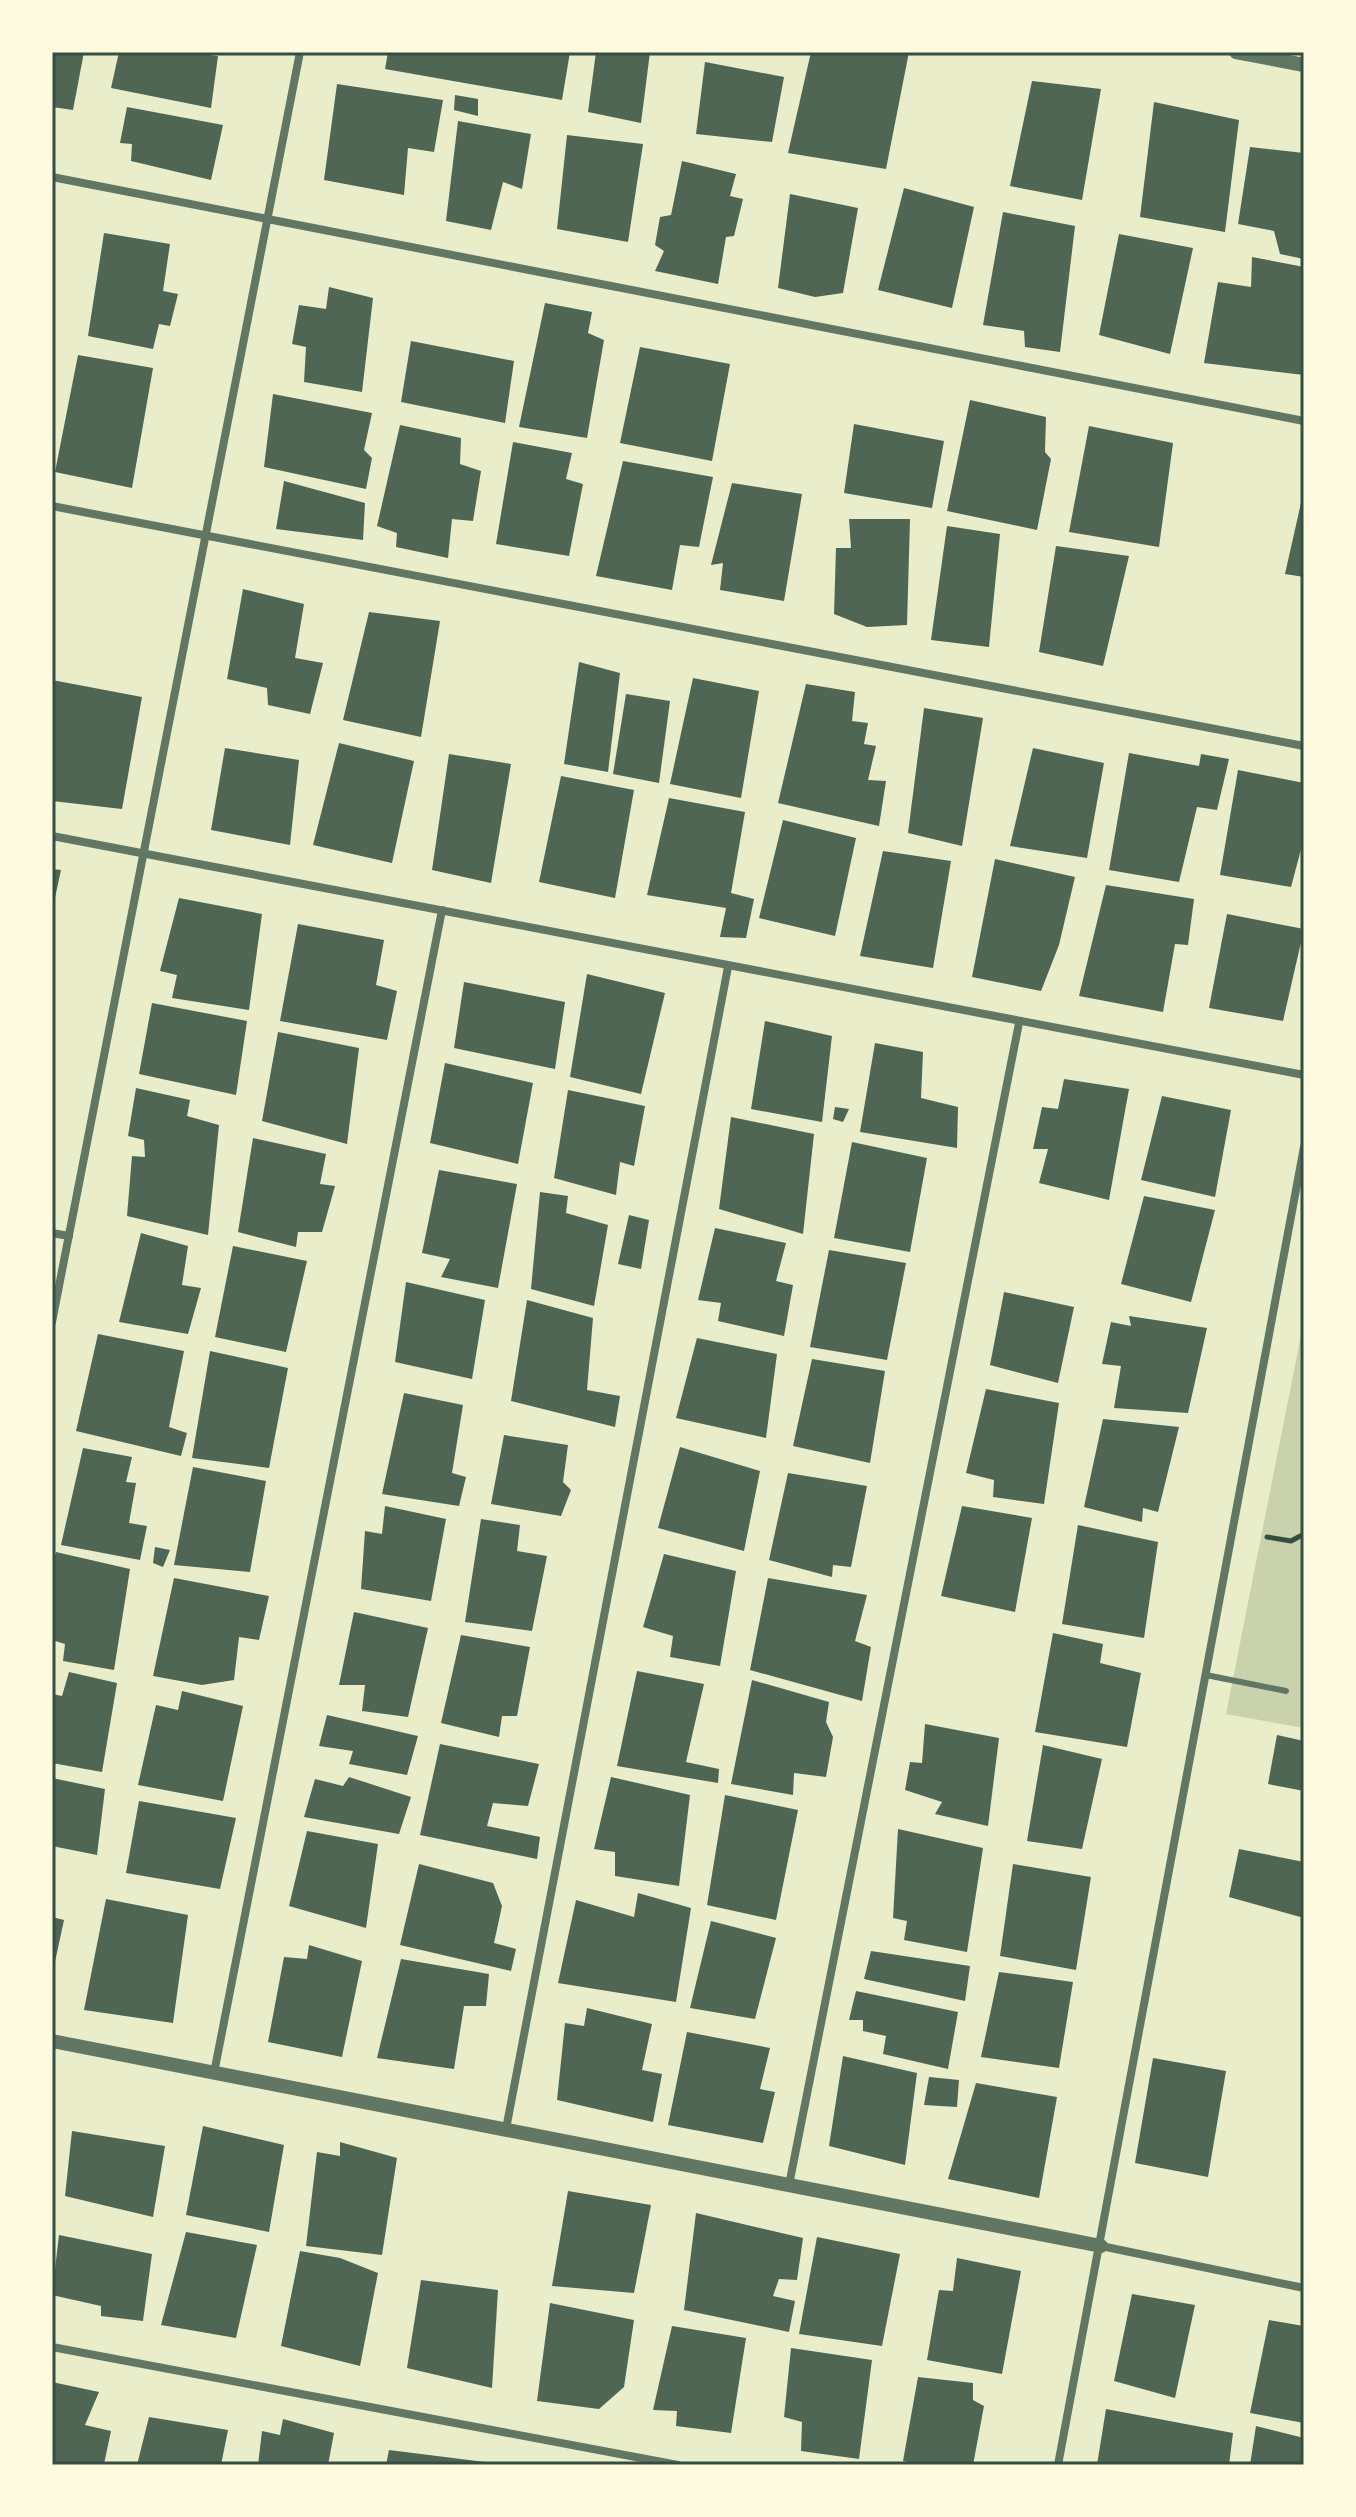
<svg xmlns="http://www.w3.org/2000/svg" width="1356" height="2517" viewBox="0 0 1356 2517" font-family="'Exo 2',sans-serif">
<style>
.green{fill:#cad2ad}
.building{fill:#4f6655}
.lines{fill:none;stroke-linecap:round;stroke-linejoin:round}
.path{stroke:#344e41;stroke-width:5}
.service{stroke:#617663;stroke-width:6}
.minor{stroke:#617663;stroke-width:8}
.tertiary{stroke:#617663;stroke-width:14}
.neatline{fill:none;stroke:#344e41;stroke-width:3}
</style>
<rect width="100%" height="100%" fill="#e9edc9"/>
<polygon class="green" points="1304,1320 1304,1728 1226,1714"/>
<g class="building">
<polygon points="52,52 84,52 73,110 52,107"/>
<polygon points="119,52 187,52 218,56 211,108 111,88"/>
<polygon points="388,52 570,52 562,100 385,69"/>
<polygon points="596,52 650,52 641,123 588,112"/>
<polygon points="811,52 909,52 886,169 788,153"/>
<polygon points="705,62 784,77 772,142 696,134"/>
<polygon points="1032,81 1101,89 1082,200 1010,186"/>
<polygon points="337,84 443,100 434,152 408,148 404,195 324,180"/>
<polygon points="455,95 478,99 478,116 454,110"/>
<polygon points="1154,102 1239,120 1225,232 1140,217"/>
<polygon points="127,107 223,125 211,180 131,161 132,144 120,143"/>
<polygon points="458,121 531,134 522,189 503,182 491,230 446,221"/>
<polygon points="567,135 643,144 628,242 557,229"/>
<polygon points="1250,147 1304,153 1304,259 1280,254 1274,231 1238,224"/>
<polygon points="682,161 736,174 730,196 743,199 734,236 726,237 718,284 655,271 664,251 655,245 660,217 671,215"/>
<polygon points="904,188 974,207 952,308 878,290"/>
<polygon points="790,194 858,208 843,293 815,297 778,288"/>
<polygon points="1003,212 1075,226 1060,352 1025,347 1024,331 983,325"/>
<polygon points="104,233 170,244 163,291 178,294 170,326 159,324 153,349 88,336"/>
<polygon points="1119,234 1193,248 1170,354 1099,335"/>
<polygon points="1252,257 1304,267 1304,375 1204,363 1218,282 1251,287"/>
<polygon points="329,287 373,298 362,392 304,382 306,347 292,344 299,305 326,309"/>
<polygon points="545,303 592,312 588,333 604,340 587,438 519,427"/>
<polygon points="411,341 514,361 505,423 401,402"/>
<polygon points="640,347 730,364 712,461 620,443"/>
<polygon points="78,355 153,368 132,488 55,472"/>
<polygon points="273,394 372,413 364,450 372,458 366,489 264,467"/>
<polygon points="970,400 1046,417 1045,452 1051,459 1037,530 947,511"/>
<polygon points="854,424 944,441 932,508 844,493"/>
<polygon points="400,425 461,438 460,464 481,471 473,521 452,519 448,558 396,547 397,533 377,526"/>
<polygon points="1089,426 1173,443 1159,547 1069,532"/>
<polygon points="513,442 572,453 566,479 583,484 569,556 496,544"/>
<polygon points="623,461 713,477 699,547 680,545 672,590 596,576"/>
<polygon points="284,481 365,503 363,540 276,529"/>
<polygon points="732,483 802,494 784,601 720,590 723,563 711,565"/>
<polygon points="1303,494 1304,494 1304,577 1285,574"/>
<polygon points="849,519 910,519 907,625 867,627 834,614 836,548 851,548"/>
<polygon points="947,526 1000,534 989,647 931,640"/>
<polygon points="1056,546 1129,556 1103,666 1039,652"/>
<polygon points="243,589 304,604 295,658 323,663 310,714 268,705 267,688 227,679"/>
<polygon points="369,612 440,621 421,737 343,720"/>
<polygon points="579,662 620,673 608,772 564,764"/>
<polygon points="693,678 759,691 741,798 670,784"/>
<polygon points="52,680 142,697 122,809 52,801"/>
<polygon points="806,684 855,692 852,721 868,723 864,744 876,746 868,780 886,781 879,826 778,803"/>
<polygon points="626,694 670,701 659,783 613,774"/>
<polygon points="924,708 983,718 962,846 908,833"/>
<polygon points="339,743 414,761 392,863 313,845"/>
<polygon points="225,748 299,760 290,845 211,830"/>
<polygon points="1033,748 1104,763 1087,858 1010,846"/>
<polygon points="1129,753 1199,766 1201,754 1229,759 1217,810 1197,807 1179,882 1109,870"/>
<polygon points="449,754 511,764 491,883 432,870"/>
<polygon points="1238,770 1304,783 1304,838 1291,887 1220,875"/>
<polygon points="561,776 634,790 615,898 539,882"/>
<polygon points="669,798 745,812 731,893 754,899 746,938 720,937 726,908 647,895"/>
<polygon points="783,820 856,838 835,936 759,918"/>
<polygon points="883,851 951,861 933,968 860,956"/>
<polygon points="995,859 1075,877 1059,945 1041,991 972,977"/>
<polygon points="52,869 61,870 53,907 52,907"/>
<polygon points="1106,885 1194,899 1188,945 1175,944 1163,1012 1079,996"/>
<polygon points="179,898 262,914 249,1010 172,998 177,975 160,971"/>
<polygon points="1227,914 1304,929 1283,1021 1209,1008"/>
<polygon points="298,924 384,940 376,985 397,991 387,1040 280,1021"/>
<polygon points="587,974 665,993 641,1094 570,1077"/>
<polygon points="464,982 565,1002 555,1069 454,1048"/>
<polygon points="152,1003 247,1021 236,1095 139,1074"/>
<polygon points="765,1021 832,1036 822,1122 751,1109"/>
<polygon points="278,1032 359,1048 347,1144 262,1121"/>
<polygon points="875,1043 923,1052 921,1098 958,1107 957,1148 860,1132"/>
<polygon points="445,1063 533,1083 518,1164 430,1143"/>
<polygon points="1064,1079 1129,1089 1109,1200 1039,1183 1048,1149 1033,1149 1042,1107 1058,1109"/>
<polygon points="136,1088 190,1100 187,1116 219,1125 208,1235 127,1216 132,1156 145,1157 144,1140 128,1136"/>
<polygon points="568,1090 645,1106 634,1166 620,1162 616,1195 554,1178"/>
<polygon points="1162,1096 1231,1110 1215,1197 1141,1180"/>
<polygon points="835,1107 849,1109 843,1122 833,1119"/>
<polygon points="731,1117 814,1134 803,1234 719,1209"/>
<polygon points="253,1138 326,1154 320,1184 335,1186 322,1232 298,1232 296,1247 238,1232"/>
<polygon points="852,1142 927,1158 910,1252 834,1238"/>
<polygon points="439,1170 517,1184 498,1288 441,1277 450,1259 422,1253"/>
<polygon points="540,1192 568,1196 566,1213 608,1225 594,1306 531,1289"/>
<polygon points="1144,1196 1215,1210 1191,1302 1121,1284"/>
<polygon points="629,1215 649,1220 641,1269 618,1264"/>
<polygon points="715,1228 786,1243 776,1281 793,1285 784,1336 718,1321 721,1303 698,1300"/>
<polygon points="141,1233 188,1246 182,1285 201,1288 188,1334 119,1322"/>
<polygon points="233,1246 307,1261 286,1352 215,1337"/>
<polygon points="829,1250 906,1263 887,1360 810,1347"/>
<polygon points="406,1282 485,1300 472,1379 395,1362"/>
<polygon points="1004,1292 1074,1307 1058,1383 990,1365"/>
<polygon points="527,1300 593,1318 587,1390 620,1396 615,1427 511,1401"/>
<polygon points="1129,1316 1207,1328 1188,1413 1114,1408 1121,1366 1102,1364 1111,1322 1131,1326"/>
<polygon points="98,1334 184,1351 169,1427 187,1433 181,1456 76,1431"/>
<polygon points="697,1338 777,1354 766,1438 676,1418"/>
<polygon points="210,1351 288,1368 269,1468 192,1458"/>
<polygon points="812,1359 885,1371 870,1463 793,1446"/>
<polygon points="986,1389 1059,1403 1044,1504 993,1497 994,1480 966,1473"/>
<polygon points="404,1393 463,1405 452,1473 466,1477 459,1506 382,1494"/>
<polygon points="1103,1419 1179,1427 1158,1512 1143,1508 1142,1522 1084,1507"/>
<polygon points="504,1435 568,1445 563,1482 571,1490 561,1516 491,1504"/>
<polygon points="680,1447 760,1471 744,1551 658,1528"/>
<polygon points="83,1448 132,1457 126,1482 136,1483 129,1523 147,1526 140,1560 61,1545"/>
<polygon points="193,1467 266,1481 250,1572 174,1565"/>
<polygon points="788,1473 867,1486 851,1567 833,1565 832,1577 769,1560"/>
<polygon points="385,1506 446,1519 431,1601 361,1589 365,1531 382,1534"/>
<polygon points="962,1506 1032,1518 1015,1612 941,1596"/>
<polygon points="481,1519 520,1525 517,1551 547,1556 532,1631 465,1622"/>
<polygon points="1078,1525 1158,1542 1144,1638 1062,1624"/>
<polygon points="155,1547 170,1550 163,1567 153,1563"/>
<polygon points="56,1552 130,1569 114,1670 63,1661 65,1644 52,1640 52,1566"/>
<polygon points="664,1554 736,1571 720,1666 670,1657 673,1636 643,1627"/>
<polygon points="174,1578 269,1596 259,1640 239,1637 234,1680 202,1685 153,1676"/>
<polygon points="768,1578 867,1595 855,1641 871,1647 862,1701 750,1670"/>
<polygon points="354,1612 428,1628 408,1717 362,1711 365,1685 339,1685"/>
<polygon points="1053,1633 1103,1644 1100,1663 1141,1673 1127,1747 1035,1732"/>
<polygon points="461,1635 530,1647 517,1716 502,1716 499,1737 441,1723"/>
<polygon points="637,1671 704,1684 686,1762 719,1769 718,1783 617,1766"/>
<polygon points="69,1672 117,1683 102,1772 52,1763 52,1694 62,1696"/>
<polygon points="752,1680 829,1702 826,1722 833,1737 826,1777 794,1773 793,1795 731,1784"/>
<polygon points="182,1691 243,1706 223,1801 138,1785 156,1705 178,1710"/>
<polygon points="327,1715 418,1736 407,1775 349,1764 353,1751 319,1746"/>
<polygon points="925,1724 999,1738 988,1826 935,1814 942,1802 905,1790 910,1762 922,1763"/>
<polygon points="1277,1735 1304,1741 1304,1791 1268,1784"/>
<polygon points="440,1744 539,1764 528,1806 493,1803 487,1826 540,1837 537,1859 420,1835"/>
<polygon points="1043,1745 1102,1759 1082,1849 1027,1841"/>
<polygon points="349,1777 411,1797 399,1834 304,1817 315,1779 343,1786"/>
<polygon points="611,1777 690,1795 679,1886 615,1876 615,1852 594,1849"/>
<polygon points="52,1778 105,1789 97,1855 52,1846"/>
<polygon points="725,1795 798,1810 776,1920 707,1905"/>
<polygon points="139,1801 236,1818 220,1889 126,1873"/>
<polygon points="898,1829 983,1848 967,1952 904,1940 907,1921 893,1918"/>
<polygon points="307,1831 378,1844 366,1928 289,1906"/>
<polygon points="1239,1849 1304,1862 1304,1918 1229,1897"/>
<polygon points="419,1864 493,1883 502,1906 494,1943 516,1949 511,1971 400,1945"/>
<polygon points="1013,1864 1091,1877 1076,1970 1000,1956"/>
<polygon points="638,1893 691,1908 676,2002 558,1983 576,1900 634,1917"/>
<polygon points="106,1899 188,1915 173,2023 84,2010"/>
<polygon points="52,1917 64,1920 53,1971 52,1971"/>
<polygon points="711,1921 776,1938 755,2019 690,2008"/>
<polygon points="309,1945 362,1961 342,2057 268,2042 284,1957 307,1959"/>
<polygon points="871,1951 970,1966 965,2001 864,1979"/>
<polygon points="401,1959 489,1974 486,2006 464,2006 454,2069 377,2058"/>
<polygon points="999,1972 1073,1982 1059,2068 981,2057"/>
<polygon points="856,1991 958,2012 948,2069 883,2054 886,2036 863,2031 863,2020 849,2020"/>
<polygon points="587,2008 652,2024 642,2070 662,2074 653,2122 557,2100 565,2023 584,2026"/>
<polygon points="687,2032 770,2048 760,2089 775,2092 763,2143 668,2125"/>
<polygon points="843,2056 917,2073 905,2165 829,2146"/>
<polygon points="1153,2058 1226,2071 1208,2177 1135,2163"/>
<polygon points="929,2077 959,2080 957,2107 924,2105"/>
<polygon points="976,2083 1057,2097 1039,2198 948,2179"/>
<polygon points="203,2126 284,2145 269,2232 186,2215"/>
<polygon points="72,2131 165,2146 153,2217 65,2196"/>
<polygon points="340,2142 397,2158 382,2255 306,2246 317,2152 340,2156"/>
<polygon points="568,2191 651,2205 634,2293 552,2286"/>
<polygon points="696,2213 803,2238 797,2280 779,2279 773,2296 795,2301 789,2332 684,2310"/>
<polygon points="186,2232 257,2245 236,2338 161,2325"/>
<polygon points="59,2235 152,2254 143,2321 101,2316 101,2306 52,2295"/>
<polygon points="817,2237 900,2254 882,2346 799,2334"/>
<polygon points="300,2251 340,2258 378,2273 360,2366 281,2346"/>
<polygon points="957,2258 1021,2271 1002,2374 927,2360 939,2290 953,2291"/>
<polygon points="421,2280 498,2290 492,2388 407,2368"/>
<polygon points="1132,2294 1195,2305 1175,2398 1114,2381"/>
<polygon points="550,2303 634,2320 624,2387 599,2409 537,2401"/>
<polygon points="1269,2320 1304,2326 1304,2423 1250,2413"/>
<polygon points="672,2326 746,2338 731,2433 676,2426 677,2411 653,2410"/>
<polygon points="791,2348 872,2360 859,2459 801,2451 802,2422 784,2417"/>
<polygon points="918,2377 973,2383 973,2400 984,2406 973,2465 918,2465 903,2461"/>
<polygon points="52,2382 99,2392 85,2425 111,2431 104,2464 52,2465"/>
<polygon points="1106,2409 1233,2433 1229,2465 1097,2465"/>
<polygon points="149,2417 228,2430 221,2465 137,2465"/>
<polygon points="283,2419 334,2433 328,2465 258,2465 262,2431 280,2435"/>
<polygon points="1256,2426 1304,2438 1304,2465 1250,2465"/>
<polygon points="389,2450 493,2463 492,2465 386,2465"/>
</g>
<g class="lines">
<polyline class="path" points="1267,1537 1291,1541 1304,1534"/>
<polyline class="service" points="1206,1675 1286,1691"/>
<g class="minor">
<polyline points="52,177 1304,421"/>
<polyline points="52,506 1304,746"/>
<polyline points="52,836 1304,1075"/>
<polyline points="52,1233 69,1236"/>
<polyline points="52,1322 300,52"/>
<polyline points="214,2073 442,910"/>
<polyline points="506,2129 728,967"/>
<polyline points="789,2185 1019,1023"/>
<polyline points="1101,2246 1304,2288"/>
<polyline points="52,2347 678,2465"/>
<polyline points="1058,2465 1304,1147"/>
</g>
<g class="tertiary">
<polyline points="1236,52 1304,65"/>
<polyline points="52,2041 1101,2246"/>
</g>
</g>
<rect width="1356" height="2517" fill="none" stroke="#fefae0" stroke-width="108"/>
<rect x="54" y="54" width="1248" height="2409" class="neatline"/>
</svg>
